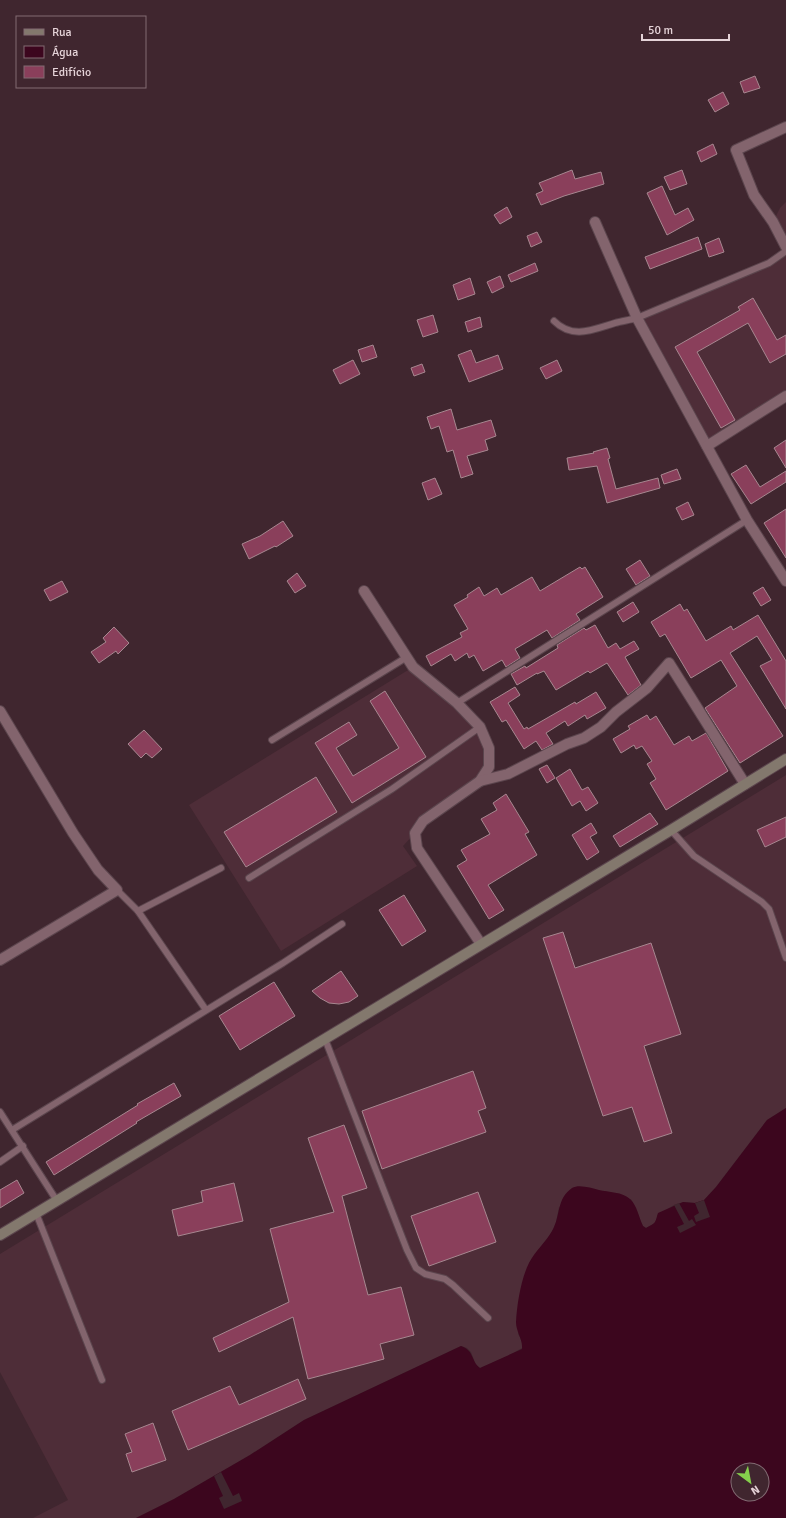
<svg xmlns="http://www.w3.org/2000/svg" width="786" height="1518" viewBox="0 0 786 1518" font-family="Signika,sans-serif">
<style>
.built{fill:#4e2d38}
.water{fill:#3c061e;fill-rule:evenodd}
.pier{fill:#40262f}
.building{fill:#8a3f5b;stroke:#a78790}
.lines{fill:none;stroke-linecap:round;stroke-linejoin:round}
.lane-casing{stroke:#5b454d;stroke-width:8}
.street-casing{stroke:#5b454d;stroke-width:12}
.secondary-casing{stroke:#5b454d;stroke-width:12}
.lane{stroke:#83646d;stroke-width:6}
.street{stroke:#83646d;stroke-width:10}
.secondary{stroke:#83786d;stroke-width:10}
</style>
<rect width="100%" height="100%" fill="#40262f"/>
<g class="built">
<polygon points="786,202 786,247 773,222 780,208"/>
<polygon points="786,251 786,396 707,446 637,318 769,263"/>
<polygon points="413,667 480,727 489,767 415,833 403,846 417,866 281,951 189,805"/>
<polygon points="786,775 786,1108 767,1120 716,1187 704,1200 695,1203 683,1202 674,1205 657,1215 657,1220 655,1223 646,1228 643,1226 631,1199 559,1207 556,1222 552,1232 529,1263 518,1334 523,1343 522,1348 508,1356 480,1368 476,1365 471,1352 467,1348 461,1346 304,1420 250,1455 174,1499 136,1518 33,1518 68,1500 0,1372 0,1254"/>
</g>
<path class="water" d="M786,1108V1518H136L174,1499L250,1455L304,1420L461,1346C475,1351 470,1360 480,1368L522,1349C523,1339 516,1332 516,1322C517,1304 521,1279 529,1263C535,1251 546,1242 552,1231C561,1216 556,1199 572,1188C579,1184 591,1188 599,1190C608,1192 623,1192 630,1199C637,1205 639,1218 643,1226L646,1228C656,1223 655,1223 658,1213L683,1202L695,1203L704,1200L716,1187L767,1120ZM738,1470H762V1494H738Z"/>
<g class="pier">
<polygon points="704,1200 710,1217 696,1222 694,1216 699,1213 695,1203"/>
<polygon points="679,1203 689,1221 692,1219 696,1225 680,1233 677,1227 684,1224 674,1205"/>
<polygon points="221,1472 233,1496 239,1493 242,1501 224,1509 219,1498 223,1496 214,1476"/>
</g>
<g class="building">
<polygon points="755,76 760,88 744,93 740,82"/>
<polygon points="723,92 729,104 715,112 708,100"/>
<polygon points="713,144 717,154 701,162 697,152"/>
<polygon points="572,170 575,179 601,172 604,184 564,196 541,205 536,194 543,191 539,183"/>
<polygon points="682,170 687,184 670,190 664,177"/>
<polygon points="662,186 675,215 688,208 694,220 667,235 647,193"/>
<polygon points="507,207 512,217 500,224 494,215"/>
<polygon points="537,232 542,242 531,247 527,236"/>
<polygon points="698,237 702,249 650,269 645,257"/>
<polygon points="719,238 724,252 709,257 705,244"/>
<polygon points="535,263 538,271 511,282 508,275"/>
<polygon points="500,276 504,287 492,293 487,282"/>
<polygon points="470,278 475,294 458,300 453,285"/>
<polygon points="753,298 777,340 786,335 786,354 770,363 748,323 697,352 735,420 721,428 675,347 740,310 738,307"/>
<polygon points="433,315 438,332 423,337 417,320"/>
<polygon points="480,317 482,327 468,332 465,322"/>
<polygon points="373,345 377,357 362,362 358,350"/>
<polygon points="471,350 476,363 498,355 503,369 469,382 458,355"/>
<polygon points="353,360 360,374 340,384 333,370"/>
<polygon points="557,360 562,371 546,379 540,368"/>
<polygon points="422,364 425,372 414,376 411,368"/>
<polygon points="451,409 457,430 491,420 496,436 485,440 488,450 467,456 473,474 461,478 453,450 447,452 439,426 431,429 427,417"/>
<polygon points="786,440 786,468 774,448"/>
<polygon points="607,448 610,458 608,459 616,489 658,478 660,488 607,503 597,466 569,470 567,458 594,453 593,452"/>
<polygon points="746,465 760,487 786,471 786,482 751,504 731,474"/>
<polygon points="677,469 681,479 664,484 661,475"/>
<polygon points="435,478 442,494 428,500 422,483"/>
<polygon points="688,502 694,515 682,520 676,508"/>
<polygon points="786,509 786,558 764,523"/>
<polygon points="283,521 293,536 276,547 275,546 249,559 242,544 260,536"/>
<polygon points="640,560 650,576 636,585 626,569"/>
<polygon points="580,567 582,569 585,567 603,597 576,614 580,620 552,638 547,630 515,649 520,658 506,667 502,660 483,671 474,655 469,658 467,653 455,661 451,654 431,666 426,656 462,637 460,633 468,629 454,605 468,597 467,595 479,587 484,596 497,588 501,595 532,577 540,591"/>
<polygon points="297,573 306,586 295,593 287,581"/>
<polygon points="62,581 68,592 50,601 44,590"/>
<polygon points="763,587 771,600 761,606 753,593"/>
<polygon points="633,602 639,612 623,622 617,612"/>
<polygon points="680,604 684,611 687,609 706,641 731,626 733,630 758,615 786,661 786,709 760,666 772,660 757,636 730,653 783,736 740,763 705,708 737,686 721,660 691,678 665,634 660,637 651,622"/>
<polygon points="595,625 608,648 616,643 620,649 634,641 639,649 625,657 641,685 628,695 607,663 590,673 588,671 556,690 544,671 537,674 537,673 517,685 511,674 525,666 526,668 558,648 557,645 584,628 586,630"/>
<polygon points="114,627 129,643 118,654 116,651 99,663 91,652 106,642 103,638"/>
<polygon points="515,687 520,695 508,703 524,729 527,727 528,729 575,702 576,704 596,692 606,708 587,719 585,715 568,726 565,721 546,733 553,744 542,750 536,741 524,749 506,720 502,722 490,702"/>
<polygon points="385,691 426,757 352,803 315,743 349,722 357,735 336,748 353,776 399,748 370,701"/>
<polygon points="647,715 650,720 656,716 674,745 689,736 692,741 706,733 728,771 666,810 650,783 656,779 647,764 652,761 642,746 636,749 634,745 621,753 613,739 630,729 628,726"/>
<polygon points="144,730 162,749 152,758 146,753 141,758 128,744"/>
<polygon points="547,765 555,778 547,783 539,769"/>
<polygon points="570,769 582,790 588,787 598,803 586,811 580,801 572,806 556,778"/>
<polygon points="316,777 337,812 246,867 224,832"/>
<polygon points="506,794 529,832 525,834 537,855 488,885 504,910 489,919 457,866 467,860 461,850 490,834 481,819 497,810 493,803"/>
<polygon points="650,813 658,824 620,847 613,836"/>
<polygon points="786,817 786,837 765,847 757,830"/>
<polygon points="591,823 597,833 590,837 599,852 587,860 572,835"/>
<polygon points="404,895 426,931 402,946 379,910"/>
<polygon points="563,932 575,968 651,943 681,1034 644,1046 672,1133 644,1142 632,1107 603,1116 543,938"/>
<polygon points="341,971 358,996 349,1002 339,1004 329,1003 320,998 312,991"/>
<polygon points="274,982 295,1016 240,1050 219,1016"/>
<polygon points="473,1071 486,1108 478,1111 486,1132 382,1169 362,1111"/>
<polygon points="174,1083 181,1096 136,1122 137,1123 54,1175 46,1162 138,1105 137,1104"/>
<polygon points="344,1125 367,1188 342,1196 368,1295 401,1287 414,1335 380,1344 384,1359 308,1379 293,1317 219,1352 213,1338 289,1302 270,1229 334,1212 308,1138"/>
<polygon points="17,1180 24,1193 0,1208 0,1190"/>
<polygon points="234,1183 243,1221 178,1236 172,1210 203,1202 201,1191"/>
<polygon points="478,1192 496,1242 429,1266 411,1216"/>
<polygon points="298,1379 306,1399 188,1450 172,1411 230,1386 239,1405"/>
<polygon points="153,1423 166,1460 132,1472 126,1454 132,1452 125,1434"/>
</g>
<g class="lines">
<defs>
<g id="lane">
<path d="M554,321C573,340 594,329 615,323C622,321 630,320 637,318L769,263L786,251"/>
<polyline points="457,703 747,520"/>
<polyline points="272,740 407,657"/>
<polyline points="671,830 694,856 762,902 769,909 786,958"/>
<polyline points="249,878 392,789 480,727"/>
<polyline points="117,890 138,911 206,1010"/>
<polyline points="138,911 221,868"/>
<polyline points="325,1039 407,1250 416,1268 425,1274 445,1279 453,1285 488,1318"/>
<polyline points="0,1112 57,1201"/>
<polyline points="12,1130 283,963 342,924"/>
<polyline points="0,1162 23,1146"/>
<polyline points="36,1213 102,1380"/>
</g>
<g id="street">
<polyline points="786,127 736,150 754,195 773,222 786,247"/>
<polyline points="595,222 637,318 747,520 786,581"/>
<polyline points="707,446 786,396"/>
<polyline points="364,591 413,667 457,703 480,727 489,748 489,767 480,781 423,821 415,833 417,848 481,944"/>
<polyline points="0,711 73,833 98,870 117,890 0,960"/>
<polyline points="480,781 508,774 567,744 584,738 601,727 616,712 647,688 669,663 745,784"/>
</g>
<polyline id="secondary" points="0,1235 671,830 786,759"/>
</defs>
<use href="#lane" class="lane-casing"/>
<use href="#street" class="street-casing"/>
<use href="#secondary" class="secondary-casing"/>
<use href="#lane" class="lane"/>
<use href="#street" class="street"/>
<use href="#secondary" class="secondary"/>
</g>
<rect x="16" y="16" width="130" height="72" fill="#40262f" stroke="#826b73"/>
<rect x="24" y="29" width="20" height="6" fill="#83786d" stroke="#826b73"/>
<text x="52" y="36" font-size="12" fill="#e5d3d8">Rua</text>
<rect x="24" y="46" width="20" height="12" fill="#3c061e" stroke="#826b73"/>
<text x="52" y="56" font-size="12" fill="#e5d3d8">Água</text>
<rect x="24" y="66" width="20" height="12" fill="#8a3f5b" stroke="#826b73"/>
<text x="52" y="76" font-size="12" fill="#e5d3d8">Edifício</text>
<g transform="translate(750 1482) rotate(148)"><circle r="19" fill="#40262f" stroke="#826b73"/>
<path d="M0-3L7 15L0 10L-7 15Z" fill="#85cf4c"/>
<text y="-6" font-size="11" font-weight="bold" text-anchor="middle" fill="#e5d3d8">N</text>
</g>
<path d="M642 34v6h87v-6" fill="none" stroke="#e5d3d8" stroke-width="2"/>
<text x="648" y="34" font-size="12" fill="#e5d3d8" stroke="#40262f" stroke-width="3" paint-order="stroke">50 m</text>
</svg>
